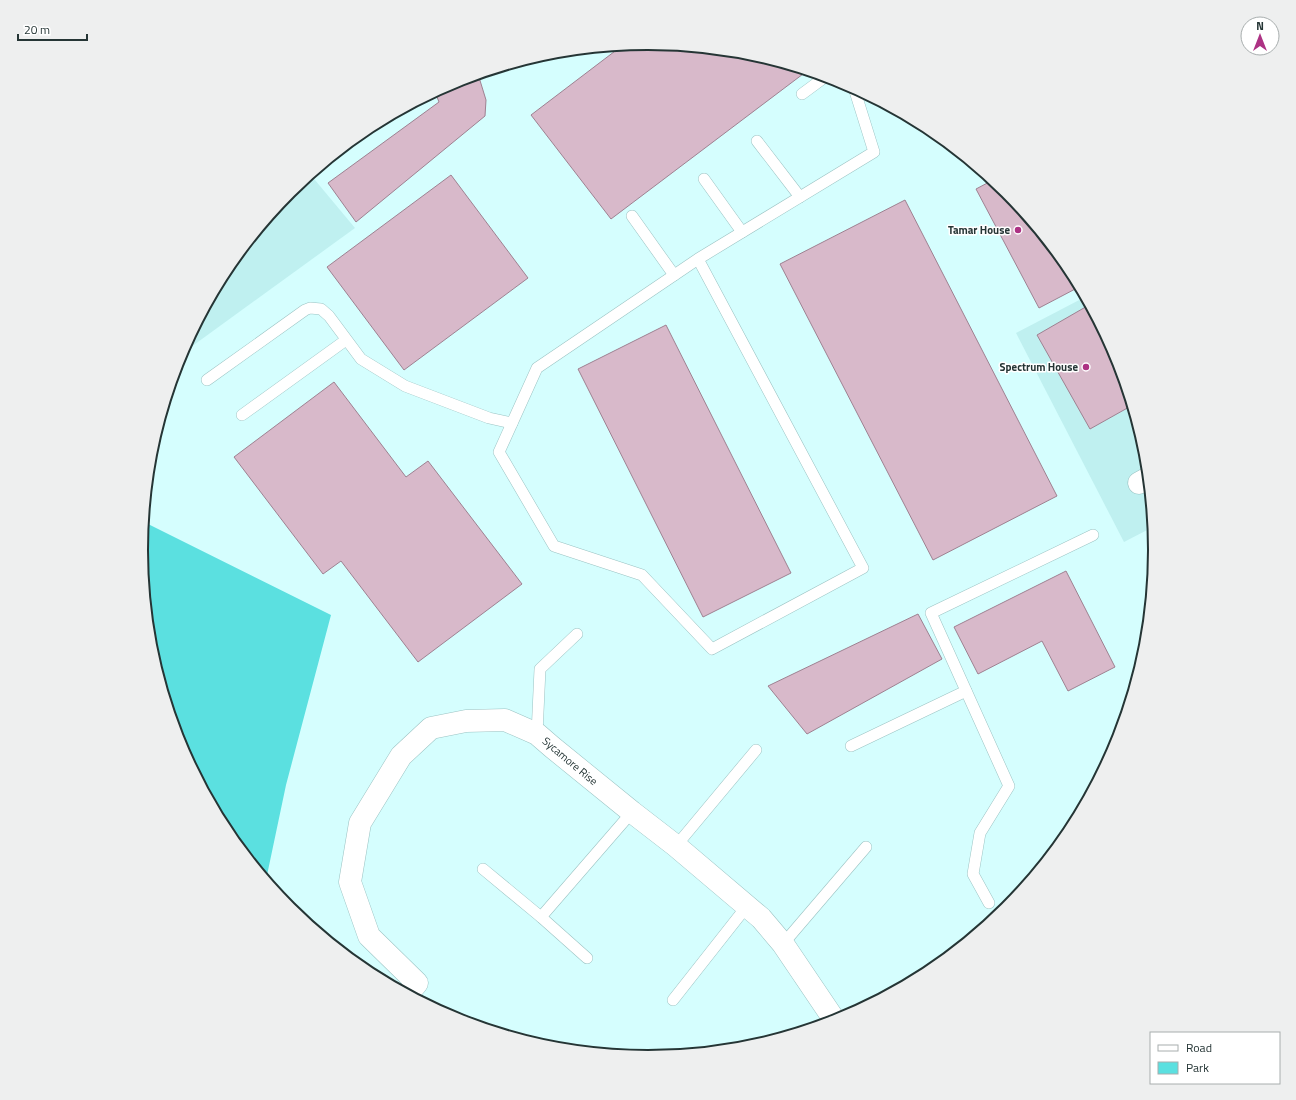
<svg xmlns="http://www.w3.org/2000/svg" width="1296" height="1100" viewBox="0 0 1296 1100" font-family="'Titillium Web',sans-serif">
<style>
.built{fill:#bff0f0}
.green{fill:#5be0e0}
.building{fill:#d8b9ca;stroke:#9e8191}
.lines{fill:none;stroke-linecap:round;stroke-linejoin:round}
.lane-casing{stroke:#9bc3c3;stroke-width:12}
.street-casing{stroke:#9bc3c3;stroke-width:23}
.lane{stroke:#fff;stroke-width:11}
.street{stroke:#fff;stroke-width:22}
.poi-dot{fill:#ad3284;stroke:#fff;stroke-width:1.5}
.labels{text-anchor:middle;dominant-baseline:central;stroke-width:3;stroke-linejoin:round;paint-order:stroke}
.poi-label{font-size:11px;font-weight:bold;fill:#253535;stroke:#fff;text-anchor:end}
.street-label{font-size:11px;fill:#253535;stroke:#fff}
.rim{fill:none;stroke:#253535;stroke-width:2}
</style>
<rect width="100%" height="100%" fill="#d5fefe"/>
<g class="built">
<polygon points="310,174 355,228 180,355 227,268 290,191"/>
<polygon points="1085,297 1116,356 1145,451 1153,527 1124,542 1016,333"/>
</g>
<polygon class="green" points="144,522 331,615 286,785 266,880 226,831 180,744 151,649 141,550"/>
<g class="building">
<polygon points="648,43 747,53 807,71 611,219 531,115 623,45"/>
<polygon points="574,50 501,70 500,68 549,53"/>
<polygon points="478,74 486,100 485,116 356,222 328,183 439,102 435,92 454,82"/>
<polygon points="451,175 528,278 404,370 327,267"/>
<polygon points="993,180 1007,192 1070,269 1079,287 1039,308 976,189"/>
<polygon points="905,200 1057,496 933,560 780,264"/>
<polygon points="1089,305 1114,352 1110,355 1123,379 1131,406 1090,429 1037,335"/>
<polygon points="666,325 791,573 703,617 578,369"/>
<polygon points="334,382 406,477 428,461 522,584 418,662 341,561 323,574 234,457"/>
<polygon points="1066,571 1115,667 1068,691 1042,641 978,674 954,627"/>
<polygon points="918,614 942,659 807,734 768,686"/>
</g>
<g class="lines">
<defs>
<g id="lane">
<polyline points="802,94 825,77"/>
<polyline points="757,141 800,197"/>
<polyline points="704,179 742,232"/>
<polyline points="632,216 674,275"/>
<polyline points="698,259 863,568 712,649 642,575 554,546 499,452 537,368 698,259 874,152 854,88"/>
<polyline points="207,380 305,310 310,308 321,309 329,316 361,359 405,386 489,418 512,423"/>
<polyline points="242,415 346,340"/>
<polyline points="537,734 540,669 577,634"/>
<polyline points="851,746 966,691"/>
<polyline points="676,846 756,750"/>
<polyline points="483,869 541,917 632,812"/>
<polyline points="989,903 973,874 980,833 1009,786 931,613 1093,535"/>
<polyline points="541,917 587,958"/>
<polyline points="783,944 866,847"/>
<polyline points="673,1000 747,906"/>
</g>
<g id="street">
<polyline points="1139,483 1148,478"/>
<polyline points="408,994 417,983 369,936 350,882 360,823 401,756 431,728 466,721 505,720 537,734 552,747 632,812 676,846 761,918 783,944 835,1021"/>
</g>
</defs>
<use href="#lane" class="lane-casing"/>
<use href="#street" class="street-casing"/>
<use href="#lane" class="lane"/>
<use href="#street" class="street"/>
</g>
<g class="poi-dot">
<circle cx="1018" cy="230" r="4"/>
<circle cx="1086" cy="367" r="4"/>
</g>
<g class="labels">
<g class="poi-label">
<text x="1010" y="230">Tamar House</text>
<text x="1078" y="367">Spectrum House</text>
</g>
<g class="street-label">
<text transform="translate(570 761) rotate(40)">Sycamore Rise</text>
</g>
</g>
<path d="M0 0H1296V1100H0ZM148 550a500 500 0 1 1 1000 0a500 500 0 1 1-1000 0Z" fill="#eeefef" fill-rule="evenodd"/>
<path class="rim" d="M148 550a500 500 0 1 1 1000 0a500 500 0 1 1-1000 0Z"/>
<rect x="1150" y="1032" width="130" height="52" fill="#ffffff" stroke="#a8aeae"/>
<rect x="1158" y="1045" width="20" height="6" fill="#ffffff" stroke="#a8aeae"/>
<text x="1186" y="1052" font-size="12" fill="#253535">Road</text>
<rect x="1158" y="1062" width="20" height="12" fill="#5be0e0" stroke="#a8aeae"/>
<text x="1186" y="1072" font-size="12" fill="#253535">Park</text>
<g transform="translate(1260 36)"><circle r="19" fill="#ffffff" stroke="#a8aeae"/>
<path d="M0-3L7 15L0 10L-7 15Z" fill="#ad3284"/>
<text y="-6" font-size="11" font-weight="bold" text-anchor="middle" fill="#253535">N</text>
</g>
<path d="M18 34v6h69v-6" fill="none" stroke="#253535" stroke-width="2"/>
<text x="24" y="34" font-size="12" fill="#253535" stroke="#ffffff" stroke-width="3" paint-order="stroke">20 m</text>
</svg>
